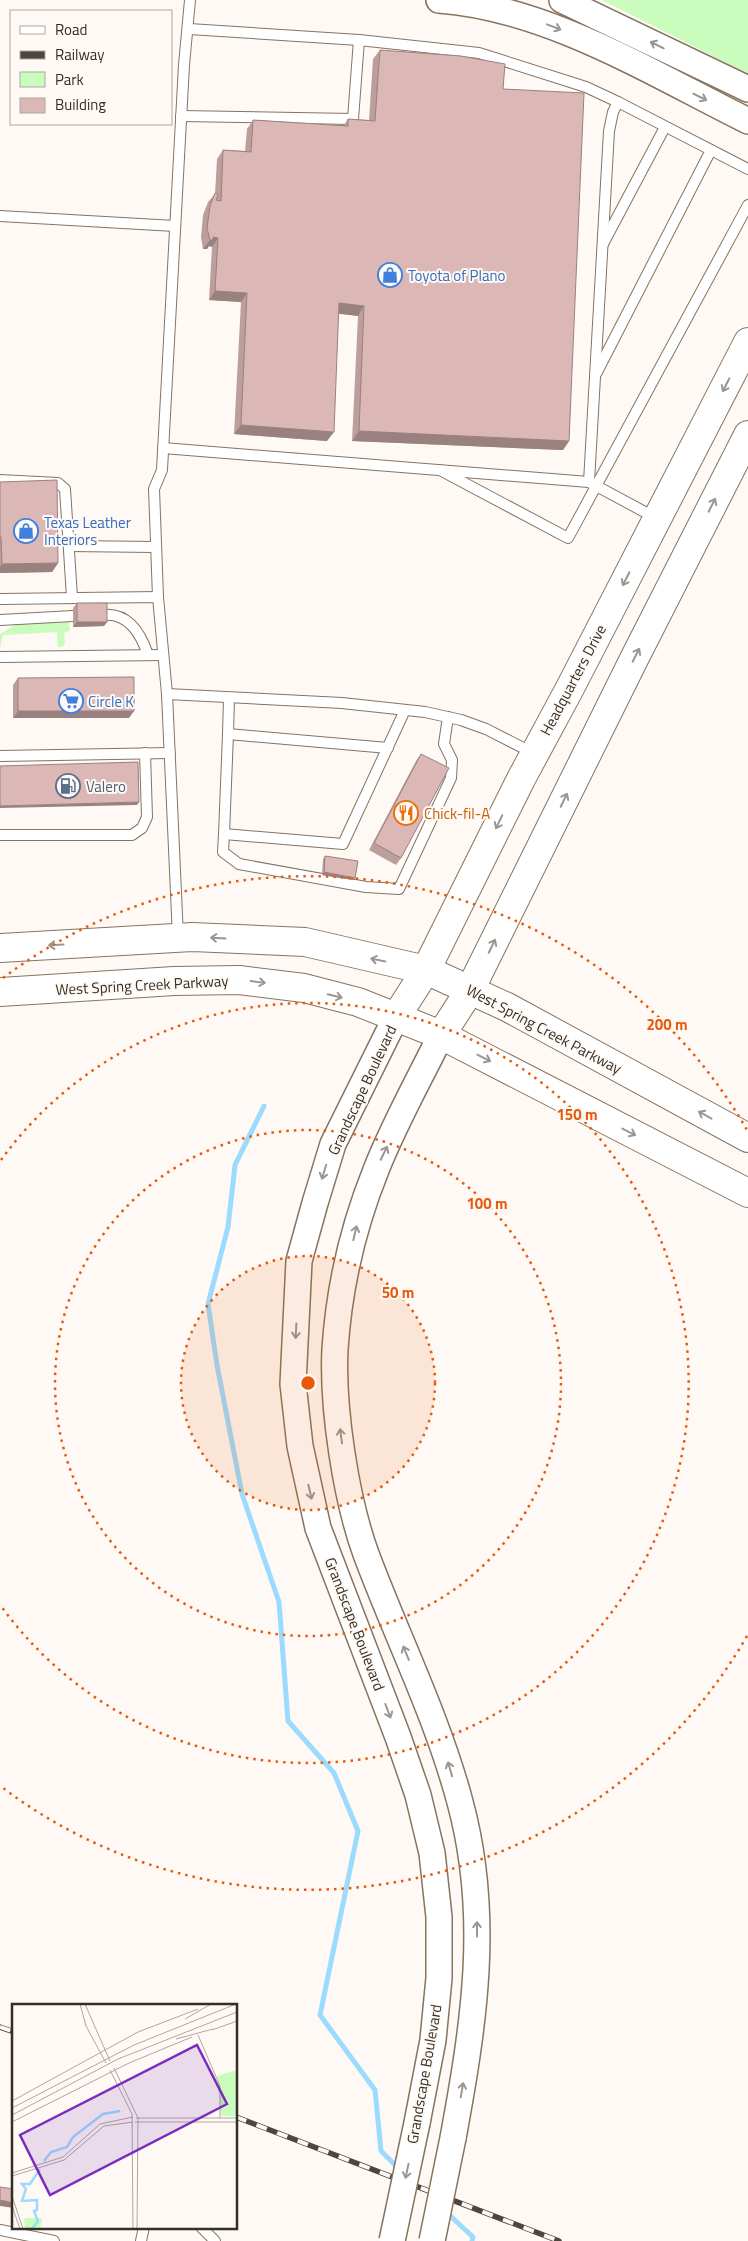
<svg xmlns="http://www.w3.org/2000/svg" width="748" height="2241" viewBox="0 0 748 2241" font-family="'Titillium Web',sans-serif">
<style>
.green{fill:#c9fcbd}
.lines{fill:none;stroke-linecap:round;stroke-linejoin:round}
.stream{stroke:#9ddbfe;stroke-width:5}
.service-casing{stroke:#87735e;stroke-width:12}
.tertiary-casing{stroke:#87735e;stroke-width:28}
.secondary-casing{stroke:#87735e;stroke-width:30}
.service{stroke:#fff;stroke-width:10}
.tertiary{stroke:#fff;stroke-width:25}
.secondary{stroke:#fff;stroke-width:28}
.rail-casing{stroke:#4e463d;stroke-width:5.5}
.rail{stroke:#fef9f4;stroke-width:4;stroke-dasharray:11;stroke-linecap:butt}
.tertiary-bridge-casing{stroke:#87735e;stroke-width:28;stroke-linecap:butt}
.tertiary-bridge{stroke:#fff;stroke-width:25}
.wall{fill:#bc9e9c}
.shaded-wall{fill:#99817f}
.building{fill:#dbb8b5;stroke:#99817f}
.oneway{stroke:#9a9692}
.ring{fill:none;stroke:#e8590c;stroke-width:2.5;stroke-dasharray:2.5 5}
.labels{text-anchor:middle;dominant-baseline:central;stroke-width:4;stroke-linejoin:round;paint-order:stroke}
.shop-label{font-size:15px;fill:#366cbe;stroke:#fef9f4;text-anchor:start}
.street-label{font-size:15px;fill:#362d24;stroke:#fef9f4}
.service-label{font-size:15px;fill:#4e5e75;stroke:#fef9f4;text-anchor:start}
.food-label{font-size:15px;fill:#c56008;stroke:#fef9f4;text-anchor:start}
.inset-river{fill:none;stroke:#9ddbfe;stroke-width:2.5}
.inset-road{fill:none;stroke:#aea7a1;stroke-width:1}
.view{fill:#7b2cbf;fill-opacity:0.15;stroke:#7b2cbf;stroke-width:2.5}
.inset-edge{fill:none;stroke:#362d24;stroke-width:2.5}
.centre{fill:#e8590c;stroke:#fef9f4;stroke-width:2.5}
.ring-label{font-size:15px;text-anchor:middle;font-weight:bold;fill:#e8590c;stroke:#fef9f4;stroke-width:4;stroke-linejoin:round;paint-order:stroke}
</style>
<rect width="100%" height="100%" fill="#fef9f4"/>
<g class="green">
<polygon points="602,0 748,0 748,74"/>
<polygon points="69,622 70,631 64,632 65,644 62,647 58,647 57,632 3,635 0,648 0,634 17,624"/>
</g>
<g class="lines">
<g class="stream">
<polyline points="264,1106 235,1165 228,1227 208,1304 217,1365 242,1494 279,1602 288,1721 334,1773 358,1831 320,2015 375,2090 381,2151 399,2169"/>
<polyline points="446,2212 473,2237 472,2241"/>
</g>
<defs>
<g id="service">
<polyline points="189,29 359,40"/>
<polyline points="618,102 748,169"/>
<polyline points="181,116 353,119 359,40 479,53 586,87 618,102 613,112 609,131 589,482"/>
<polyline points="0,216 175,226"/>
<polyline points="603,244 665,127"/>
<polyline points="596,374 711,150"/>
<polyline points="163,448 589,482 656,518"/>
<polyline points="440,470 568,538 748,205"/>
<polyline points="0,480 58,483 65,489 72,597"/>
<polyline points="69,546 155,547"/>
<polyline points="158,597 154,489 162,470 184,65 190,0"/>
<polyline points="0,599 158,597 167,694 178,937"/>
<path d="M104,615C129,613 141,634 148,655"/>
<polyline points="0,620 73,616"/>
<polyline points="0,657 163,655"/>
<polyline points="167,694 342,703 425,712 461,720 486,729 533,753"/>
<polyline points="228,734 229,698"/>
<polyline points="388,748 228,734 224,834 343,844 405,710"/>
<polyline points="0,756 170,753"/>
<polyline points="224,834 223,852 239,864 366,887 399,889 451,778 452,760 444,744 448,717"/>
<polyline points="0,835 132,835 142,828 147,817 145,753"/>
<polyline points="201,2227 215,2241"/>
<polyline points="0,2230 54,2241"/>
<polyline points="141,2241 144,2227"/>
</g>
<g id="tertiary">
<path d="M439,0C548,8 651,73 748,121"/>
<polyline points="562,0 748,89"/>
<polyline points="396,1017 333,1144 315,1203 299,1261 293,1384 300,1446 318,1528 398,1737 418,1795 432,1853 439,1917 439,1978 433,2040 417,2123"/>
<path d="M441,1035C419,1080 394,1124 376,1170C353,1227 339,1289 335,1349C332,1408 346,1499 366,1554C397,1637 437,1716 460,1802C491,1916 474,2024 453,2138"/>
</g>
<g id="secondary">
<polyline points="0,948 192,937 305,942 426,970 507,1007 748,1138"/>
<polyline points="0,992 174,981 239,980 304,988 358,1002 441,1035 748,1193"/>
<polyline points="396,1017 426,970 521,779 570,688 748,342"/>
<polyline points="441,1035 470,990 634,659 748,435"/>
</g>
</defs>
<use href="#service" class="service-casing"/>
<use href="#tertiary" class="tertiary-casing"/>
<use href="#secondary" class="secondary-casing"/>
<use href="#service" class="service"/>
<use href="#tertiary" class="tertiary"/>
<use href="#secondary" class="secondary"/>
<defs>
<g id="rail">
<polyline points="0,2027 14,2032"/>
<polyline points="236,2117 559,2241"/>
</g>
</defs>
<use href="#rail" class="rail-casing"/>
<use href="#rail" class="rail"/>
<defs>
<g id="tertiary-bridge">
<polyline points="392,2241 417,2123"/>
<polyline points="432,2241 453,2138"/>
</g>
</defs>
<use href="#tertiary-bridge" class="tertiary-bridge-casing"/>
<use href="#tertiary-bridge" class="tertiary-bridge"/>
</g>
<g class="wall">
<polygon points="380,50 503,89 569,441 563,450 352,441 358,316 338,313 327,441 234,434 241,302 209,300 212,247 209,246 207,249 203,249 201,237 203,215 208,202 215,194 217,159 223,150 245,151 247,129 253,120 344,125 348,119 369,120 373,59"/>
<polygon points="0,482 58,563 52,572 0,573"/>
<polygon points="77,603 107,622 104,626 73,627 73,608"/>
<polygon points="18,678 129,718 13,718 13,685"/>
<polygon points="421,754 401,858 396,865 369,850 416,761"/>
<polygon points="325,856 355,878 353,880 322,875 323,859"/>
</g>
<g class="shaded-wall">
<polygon points="213,237 218,238 212,247 209,246 207,249 203,249 210,240"/>
<polygon points="215,291 247,293 241,302 209,300"/>
<polygon points="339,303 364,306 358,316 332,313"/>
<polygon points="241,425 334,432 327,441 234,434"/>
<polygon points="359,431 569,441 563,450 352,441"/>
<polygon points="58,563 52,572 0,573 0,567 2,564"/>
<polygon points="77,622 107,622 104,626 73,627"/>
<polygon points="18,711 134,711 129,718 13,718"/>
<polygon points="139,802 137,805 0,808 0,806"/>
<polygon points="324,872 355,878 353,880 322,875"/>
<polygon points="0,2200 14,2203 14,2208 0,2206"/>
</g>
<g class="building">
<polygon points="380,50 461,56 505,64 503,89 584,93 569,441 359,431 364,306 339,303 334,432 241,425 247,293 215,291 218,238 213,237 213,240 210,240 207,228 210,206 215,193 218,195 216,200 221,201 223,150 251,152 253,120 348,126 348,119 375,121"/>
<polygon points="57,480 58,563 2,564 1,537 0,537 0,482"/>
<rect x="77" y="603" width="30" height="19"/>
<polygon points="134,677 134,711 18,711 18,678"/>
<polygon points="421,754 449,768 401,858 374,843"/>
<polygon points="138,762 139,802 0,806 0,766"/>
<polygon points="325,856 358,861 355,878 324,872"/>
<polygon points="0,2187 14,2189 14,2203 0,2200"/>
</g>
<defs><path id="oneway-shaft" d="M-6 0H5M1.5-3L5.5 0L1.5 3" fill="none" stroke-width="1.6" stroke-linecap="round" stroke-linejoin="round" transform="scale(1.25)"/></defs>
<g class="oneway">
<use href="#oneway-shaft" transform="translate(554 27) rotate(21)"/>
<use href="#oneway-shaft" transform="translate(657 45) rotate(-154)"/>
<use href="#oneway-shaft" transform="translate(700 97) rotate(26)"/>
<use href="#oneway-shaft" transform="translate(726 385) rotate(117)"/>
<use href="#oneway-shaft" transform="translate(712 505) rotate(-63)"/>
<use href="#oneway-shaft" transform="translate(626 579) rotate(117)"/>
<use href="#oneway-shaft" transform="translate(636 655) rotate(-63)"/>
<use href="#oneway-shaft" transform="translate(564 800) rotate(-64)"/>
<use href="#oneway-shaft" transform="translate(499 822) rotate(116)"/>
<use href="#oneway-shaft" transform="translate(218 938) rotate(-177)"/>
<use href="#oneway-shaft" transform="translate(56 945) rotate(177)"/>
<use href="#oneway-shaft" transform="translate(492 946) rotate(-64)"/>
<use href="#oneway-shaft" transform="translate(378 960) rotate(-168)"/>
<use href="#oneway-shaft" transform="translate(258 982) rotate(8)"/>
<use href="#oneway-shaft" transform="translate(335 996) rotate(14)"/>
<use href="#oneway-shaft" transform="translate(484 1058) rotate(27)"/>
<use href="#oneway-shaft" transform="translate(705 1115) rotate(-151)"/>
<use href="#oneway-shaft" transform="translate(629 1132) rotate(27)"/>
<use href="#oneway-shaft" transform="translate(384 1153) rotate(-64)"/>
<use href="#oneway-shaft" transform="translate(324 1172) rotate(107)"/>
<use href="#oneway-shaft" transform="translate(355 1233) rotate(-77)"/>
<use href="#oneway-shaft" transform="translate(296 1331) rotate(93)"/>
<use href="#oneway-shaft" transform="translate(341 1436) rotate(-98)"/>
<use href="#oneway-shaft" transform="translate(310 1492) rotate(77)"/>
<use href="#oneway-shaft" transform="translate(406 1653) rotate(-112)"/>
<use href="#oneway-shaft" transform="translate(388 1711) rotate(69)"/>
<use href="#oneway-shaft" transform="translate(450 1769) rotate(-107)"/>
<use href="#oneway-shaft" transform="translate(477 1929) rotate(-90)"/>
<use href="#oneway-shaft" transform="translate(462 2090) rotate(-80)"/>
<use href="#oneway-shaft" transform="translate(407 2171) rotate(102)"/>
</g>
<circle cx="308" cy="1383" r="127" fill="#e8590c" fill-opacity=".12"/>
<g class="ring">
<circle cx="308" cy="1383" r="127"/>
<circle cx="308" cy="1383" r="253"/>
<path d="M1 1160A380 380 0 1 1 1 1606"/>
<path d="M747 1636A507 507 0 0 1 3 1788M3 978A507 507 0 0 1 747 1130"/>
</g>
<defs>
<symbol id="shop-ring" viewBox="-11 -11 22 22"><circle r="9.5" fill="#fef9f4" stroke="#3f7fe0" stroke-width="1.5"/><path d="M-5-2.5h2.3a2.7 3.5 0 0 1 5.4 0H5L5.5 6h-11ZM-1.5-2.5h3a1.5 2.3 0 0 0-3 0Z" fill="#3f7fe0"/></symbol>
<symbol id="supermarket-ring" viewBox="-11 -11 22 22"><circle r="9.5" fill="#fef9f4" stroke="#3f7fe0" stroke-width="1.5"/><path d="M-6-5.5h2.5l.6 2H6L4.5 2H-2.5L-4.4-4H-6ZM-1.5 3.2a1.3 1.3 0 1 0 .1 0ZM3 3.2a1.3 1.3 0 1 0 .1 0Z" fill="#3f7fe0"/></symbol>
<symbol id="fuel-ring" viewBox="-11 -11 22 22"><circle r="9.5" fill="#fef9f4" stroke="#5c6f8a" stroke-width="1.5"/><path d="M-5.5-6h7V0h2V4h1.3V-2.5L3-4.5l.8-.8L6-3V5H2.5V1h-1V6h-7ZM-4.2-4.7v3.2H.2V-4.7Z" fill="#5c6f8a"/></symbol>
<symbol id="restaurant-ring" viewBox="-11 -11 22 22"><circle r="9.5" fill="#fef9f4" stroke="#e8710a" stroke-width="1.5"/><path d="M-5-6h1v4h1v-4h1v4h1v-4h1v5L-1.5 .5V6h-2V.5L-5-1ZM5-6V6H3V1.5H1.5Q1.5-4 5-6Z" fill="#e8710a"/></symbol>
</defs>
<g fill-rule="evenodd">
<use href="#shop-ring" x="376" y="261" width="28" height="28"/>
<use href="#shop-ring" x="12" y="517" width="28" height="28"/>
<use href="#supermarket-ring" x="57" y="687" width="28" height="28"/>
<use href="#fuel-ring" x="54" y="772" width="28" height="28"/>
<use href="#restaurant-ring" x="392" y="799" width="28" height="28"/>
</g>
<g class="labels">
<g class="shop-label">
<text x="408" y="275">Toyota of Plano</text>
<text x="44" y="522">Texas Leather<tspan x="44" dy="17">Interiors</tspan></text>
<text x="88" y="701">Circle K</text>
</g>
<g class="street-label">
<text transform="translate(573 680) rotate(-62)">Headquarters Drive</text>
<text transform="translate(142 985) rotate(-3)">West Spring Creek Parkway</text>
<text transform="translate(544 1029) rotate(28)">West Spring Creek Parkway</text>
<text transform="translate(362 1090) rotate(-65)">Grandscape Boulevard</text>
<text transform="translate(355 1624) rotate(69)">Grandscape Boulevard</text>
<text transform="translate(424 2074) rotate(-80)">Grandscape Boulevard</text>
</g>
<g class="service-label">
<text x="86" y="786">Valero</text>
</g>
<g class="food-label">
<text x="424" y="813">Chick-fil-A</text>
</g>
</g>
<g transform="translate(12 2004)">
<rect width="225" height="225" fill="#fef9f4"/>
<path d="M225,66V112H209L205,72ZM12,214H30L28,225H13Z" fill="#c9fcbd"/>
<path class="inset-river" d="M32,157L39,148L55,143L61,133L91,110L108,107M20,225L26,217L22,207L25,206V196L10,197L14,185L10,180H18L28,165"/>
<path class="inset-road" d="M68,0L74,22L94,59M73,0L98,57M173,15L199,0M200,26L225,17M186,31L208,82V114M164,35L201,25M102,64L126,114L125,225M98,66L120,110L121,225M0,97L126,28L186,5M0,104L122,41L224,0M0,111L106,55L225,8M124,114H225M0,118L117,59L180,33M123,118H225M0,169L51,153L88,120L121,113M0,172L52,156L92,122L121,118M0,192L11,225M0,202L8,225"/>
<path class="view" d="M185,41L215,100L38,191L8,131Z"/>
<rect width="225" height="225" class="inset-edge"/>
</g>
<circle cx="308" cy="1383" r="8" class="centre"/>
<g class="ring-label">
<text x="667" y="1030">200 m</text>
<text x="577" y="1120">150 m</text>
<text x="487" y="1209">100 m</text>
<text x="398" y="1298">50 m</text>
</g>
<rect x="10" y="10" width="162" height="115" fill="#fef9f4" stroke="#aea7a1"/>
<rect x="20" y="26" width="25" height="8" fill="#ffffff" stroke="#aea7a1"/>
<text x="55" y="35" font-size="15" fill="#362d24">Road</text>
<rect x="20" y="51" width="25" height="8" fill="#4e463d" stroke="#aea7a1"/>
<text x="55" y="60" font-size="15" fill="#362d24">Railway</text>
<rect x="20" y="72" width="25" height="15" fill="#c9fcbd" stroke="#aea7a1"/>
<text x="55" y="85" font-size="15" fill="#362d24">Park</text>
<rect x="20" y="98" width="25" height="15" fill="#dbb8b5" stroke="#aea7a1"/>
<text x="55" y="110" font-size="15" fill="#362d24">Building</text>
</svg>
